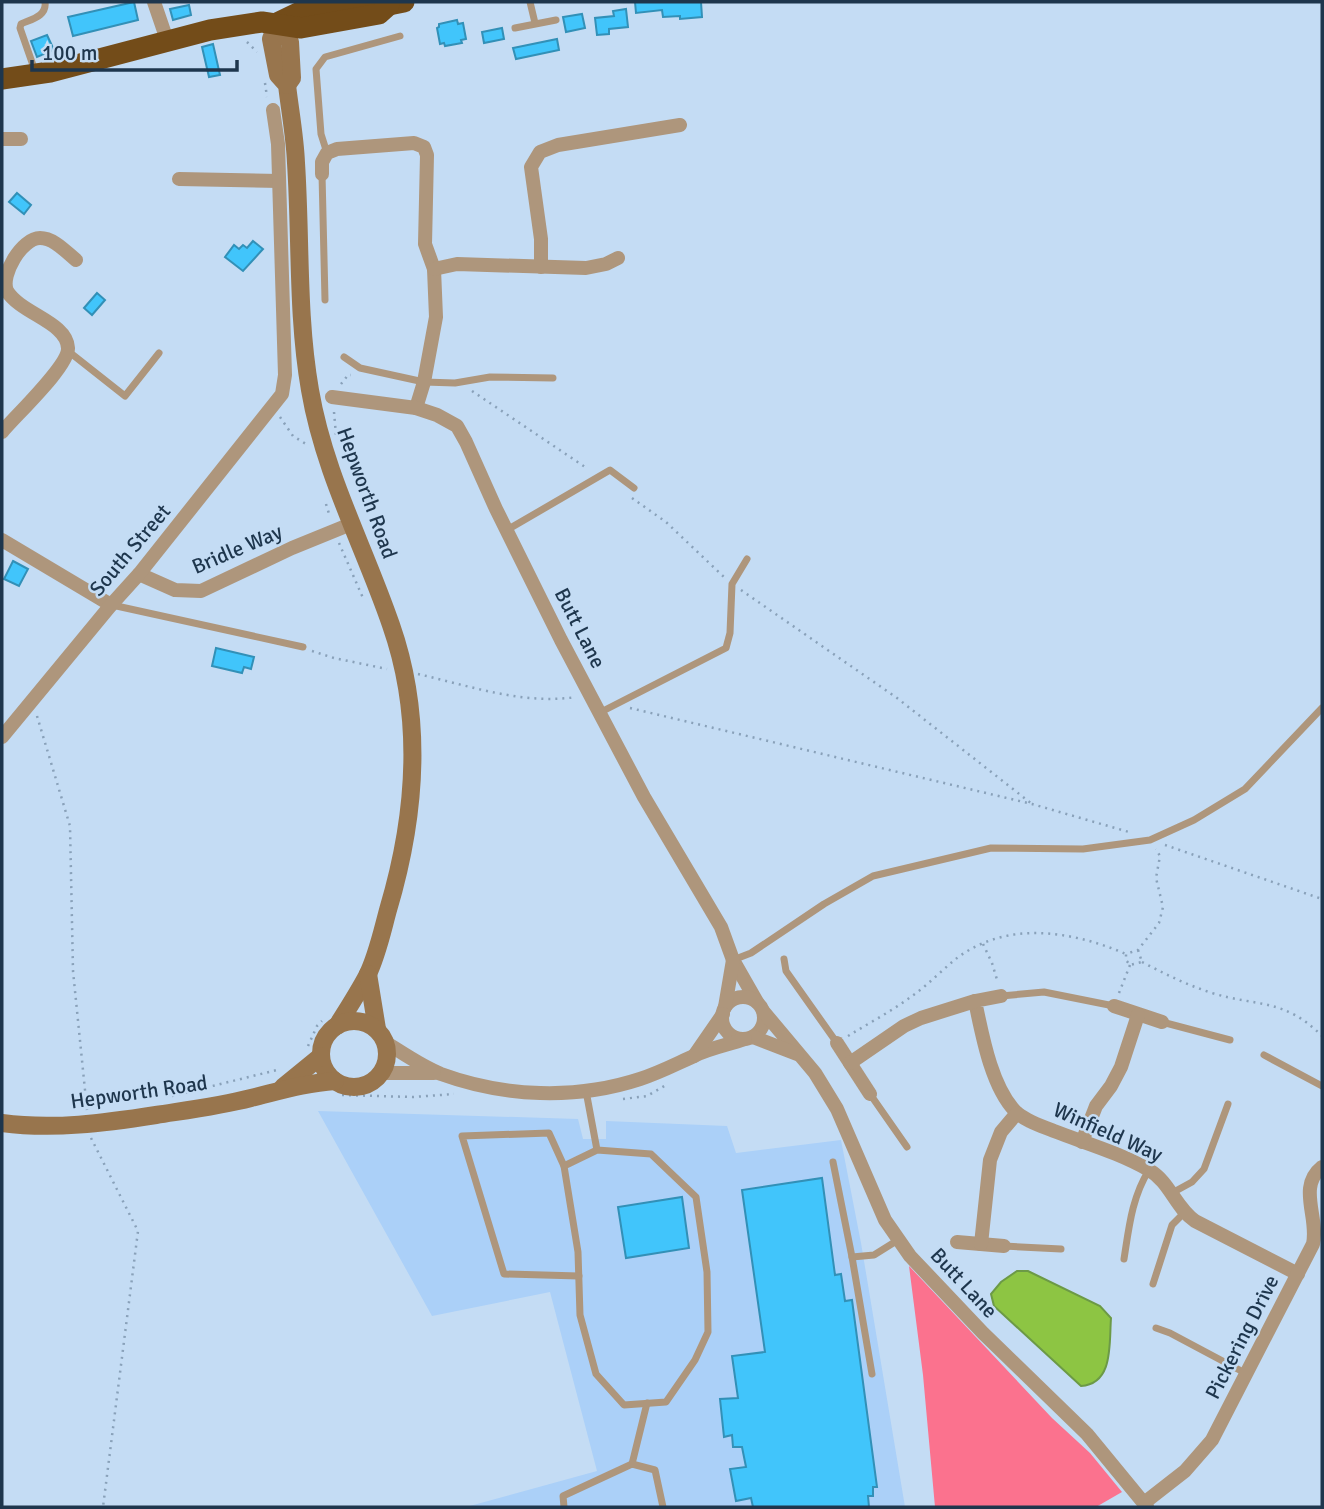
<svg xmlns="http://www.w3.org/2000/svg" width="1324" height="1509" viewBox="0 0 1324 1509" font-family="Signika,sans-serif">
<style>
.built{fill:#abd0f8}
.forest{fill:#fb728e}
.water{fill:#8dc543;stroke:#6c9a46;stroke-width:2}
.building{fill:#41c5fb;stroke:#3290b7;stroke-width:2}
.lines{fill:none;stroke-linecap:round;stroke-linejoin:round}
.path{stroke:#89a1b9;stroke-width:2.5;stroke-dasharray:2 5;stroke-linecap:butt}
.lane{stroke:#ae967c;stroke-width:7}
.street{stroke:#ae967c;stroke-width:14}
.secondary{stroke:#98754d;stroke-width:18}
.highway{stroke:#734c19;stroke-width:21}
.labels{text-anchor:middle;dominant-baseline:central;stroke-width:5;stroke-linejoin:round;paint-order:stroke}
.street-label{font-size:21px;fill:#1e364d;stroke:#c4dcf4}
</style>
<rect width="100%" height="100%" fill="#c4dcf4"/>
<polygon class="built" points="318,1111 578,1119 583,1139 606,1139 606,1121 727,1126 736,1153 841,1140 861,1243 905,1507 466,1507 597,1471 550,1292 432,1316"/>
<polygon class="forest" points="909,1266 1052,1418 1090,1453 1122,1492 1096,1507 935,1507 923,1375"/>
<path class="water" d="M1017,1271H1028L1100,1306L1111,1318C1109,1343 1114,1384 1081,1386L994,1306L991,1294L1001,1282Z"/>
<g class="building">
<polygon points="134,2 138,20 73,36 68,17"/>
<polygon points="635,2 701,2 702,17 680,19 680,16 663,17 662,10 636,13"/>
<polygon points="189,5 191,15 173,20 170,9"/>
<polygon points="626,9 628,27 609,29 609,34 597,35 595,18 614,16 613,11"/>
<polygon points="582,14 585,28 566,32 563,17"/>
<polygon points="457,20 458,24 463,23 466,39 461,40 462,43 445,46 444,43 440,44 437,28 439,27 439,24"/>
<polygon points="502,28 504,39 484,43 482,32"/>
<polygon points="47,35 54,50 37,57 31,41"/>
<polygon points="557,39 559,50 516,59 513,48"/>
<polygon points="213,44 220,75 209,77 202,47"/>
<polygon points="17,193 31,205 24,214 9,202"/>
<polygon points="253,241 263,249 243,271 225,257 234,245 239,249 243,245 247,248"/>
<polygon points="97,293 105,300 92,315 84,308"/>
<polygon points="13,561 28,569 19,586 4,579"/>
<polygon points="216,648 254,657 251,669 244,667 242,673 212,666"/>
<polygon points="822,1178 835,1275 841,1274 845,1301 852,1300 877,1487 873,1487 873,1496 868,1496 869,1507 753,1507 751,1498 736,1501 730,1469 746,1467 742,1447 733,1447 732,1435 724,1437 720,1399 738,1398 732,1356 765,1352 742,1190"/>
<polygon points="682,1197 689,1248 626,1258 618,1207"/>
</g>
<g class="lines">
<g class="path">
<polyline points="247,42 257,52"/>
<polyline points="265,83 267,97"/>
<polyline points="341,384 348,375 351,375"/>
<polyline points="472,391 588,469"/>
<polyline points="334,412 336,435"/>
<polyline points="280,417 293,436 306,444"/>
<polyline points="632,498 666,522 725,578"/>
<polyline points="326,504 330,517"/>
<polyline points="339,543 363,598"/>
<polyline points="741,590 897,698 1032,804"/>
<polyline points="312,651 334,658 387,669"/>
<path d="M418,674C470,686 523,705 576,697"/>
<polyline points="630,708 1032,804 1129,832"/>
<polyline points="37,716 70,826 73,971 87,1110"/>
<polyline points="1165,845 1322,899"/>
<polyline points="983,944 992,963 998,983"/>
<polyline points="1138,950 1142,962 1130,965 1126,960 1126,954 1138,950 1159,923 1163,907 1156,878 1160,856 1156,849"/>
<path d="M1142,962C1165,974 1187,985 1212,993C1258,1007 1284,998 1322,1036"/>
<polyline points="1119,993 1130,965"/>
<path d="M848,1036C869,1023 892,1011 912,996C928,985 942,970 957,958C1008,920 1072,931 1126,954"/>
<polyline points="308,1046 317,1026 322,1021"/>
<polyline points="342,1095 413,1097 454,1094"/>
<polyline points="172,1096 277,1070"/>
<polyline points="623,1099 647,1096 666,1085"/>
<polyline points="91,1138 138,1231 103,1507"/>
</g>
<g class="lane">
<polyline points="530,2 535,23"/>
<polyline points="515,28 556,20"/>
<path d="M35,71L20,28L21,24C32,19 47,16 45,2"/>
<polyline points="327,153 321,134 316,69 325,57 400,36"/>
<polyline points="322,174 325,300"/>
<polyline points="68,351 125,396 159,353"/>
<polyline points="344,357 360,368 424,382 455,383 490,377 553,378"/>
<polyline points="507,530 610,470 634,488"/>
<polyline points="112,605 303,647"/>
<polyline points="599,713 726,648 730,633 732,584 747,559"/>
<polyline points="784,959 786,971 837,1043"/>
<polyline points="733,960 751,953 824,904 873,876 991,848 1083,849 1150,840 1194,820 1245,789 1322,708"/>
<polyline points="1001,996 1044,992 1114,1006"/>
<polyline points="1162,1022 1230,1040"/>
<polyline points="1264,1055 1322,1086"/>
<polyline points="586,1091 597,1150 651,1154 696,1197 707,1272 708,1332 695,1360 666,1402 624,1405 596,1374 580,1315 578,1252 564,1166 597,1150"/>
<polyline points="870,1094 907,1147"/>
<polyline points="833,1162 852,1257 874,1255 898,1240"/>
<polyline points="564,1166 549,1133 462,1136 504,1274 579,1276"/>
<polyline points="1172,1193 1192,1182 1204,1169 1228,1104"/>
<polyline points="1004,1246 1061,1249"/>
<polyline points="852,1257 872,1374"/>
<path d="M1124,1259C1129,1227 1132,1197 1149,1170"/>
<polyline points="1153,1284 1172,1225 1184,1213"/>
<polyline points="1156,1328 1170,1333 1247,1374"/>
<polyline points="632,1464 647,1403"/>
<polyline points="564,1507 563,1496 632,1464 655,1470 663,1507"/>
</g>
<g class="street">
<polyline points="154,2 167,40"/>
<polyline points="2,139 21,139"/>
<polyline points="322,174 322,162 327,153 337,149 414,143 424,147 427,155 425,244 434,269 436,317 424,382 416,408"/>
<polyline points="179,179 279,181"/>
<polyline points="541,267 541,239 531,167 540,152 558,145 680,125"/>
<polyline points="434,269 457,264 586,268 606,264 618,258"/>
<polyline points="332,397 416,408 437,415 457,426 466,442 496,509 561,640 644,797 721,927 733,960 757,1002"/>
<path d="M2,432C15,416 69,366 68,348C67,322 21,314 7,291C0,275 22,238 40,238C54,238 66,252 76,260"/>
<polyline points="2,540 111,605"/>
<polyline points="139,574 175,590 201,591 292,548 351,524"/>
<polyline points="2,737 111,605 139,574 282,394 285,375 278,144 273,110"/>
<path d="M1001,996L975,1001C982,1034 991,1086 1015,1111C1025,1121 1042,1126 1054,1131C1085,1143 1120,1153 1149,1170C1170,1182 1175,1207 1195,1221L1298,1274"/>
<circle cx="743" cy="1018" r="21"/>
<polyline points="1114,1006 1162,1022"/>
<polyline points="725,1007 733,960"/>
<polyline points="763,1011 815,1073 837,1109 885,1220 910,1256 983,1333 1087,1434 1147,1507"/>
<polyline points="753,1037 797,1054"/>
<path d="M385,1042C403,1053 421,1066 441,1074C504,1097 576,1100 640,1079C659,1073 676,1064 694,1056C710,1048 728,1045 745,1039"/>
<polyline points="837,1043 870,1094"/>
<polyline points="694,1056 723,1014"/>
<polyline points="850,1063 904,1026 921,1018 975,1001"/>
<polyline points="381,1073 434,1073"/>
<polyline points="1082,1142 1096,1106 1111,1086 1121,1067 1138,1015"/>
<polyline points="957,1242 1004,1246"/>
<polyline points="981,1244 990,1160 1001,1132 1017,1113"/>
<path d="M1144,1503L1185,1471L1212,1440L1313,1244C1319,1217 1297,1187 1322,1167"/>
</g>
<g class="secondary">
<path d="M277,23L271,39L278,75L287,85C290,111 295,137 296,163C301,239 297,316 310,390C324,473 364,546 391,625C424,719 416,816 388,910C382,932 377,956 367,976C358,993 347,1010 337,1026"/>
<polyline points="277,23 290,42 292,78 287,85"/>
<polyline points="368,974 377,1029"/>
<circle cx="354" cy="1054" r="33"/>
<polyline points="283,1087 321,1056"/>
<path d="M2,1123C53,1130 105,1123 156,1115C188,1110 220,1106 251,1098C280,1091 306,1083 335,1081"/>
</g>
<g class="highway">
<polyline points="277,23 304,10 361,4 389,5 404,2"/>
<polyline points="2,79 50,72 210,30 262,22 301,28 379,14 389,5"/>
</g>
</g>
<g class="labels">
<g class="street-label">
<text transform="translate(367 493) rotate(70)">Hepworth Road</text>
<text transform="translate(237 549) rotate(-23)">Bridle Way</text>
<text transform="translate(130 550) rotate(-50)">South Street</text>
<text transform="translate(580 628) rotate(63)">Butt Lane</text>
<text transform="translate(139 1092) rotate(-8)">Hepworth Road</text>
<text transform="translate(1108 1132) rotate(24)">Winfield Way</text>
<text transform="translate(964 1283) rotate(47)">Butt Lane</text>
<text transform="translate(1242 1337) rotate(-63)">Pickering Drive</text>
</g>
</g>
<rect width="1324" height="1509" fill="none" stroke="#1e364d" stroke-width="7"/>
<path d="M32 60v10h205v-10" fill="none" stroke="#1e364d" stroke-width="3.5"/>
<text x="42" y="60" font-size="21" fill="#1e364d" stroke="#c4dcf4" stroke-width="5" paint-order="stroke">100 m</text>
</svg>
